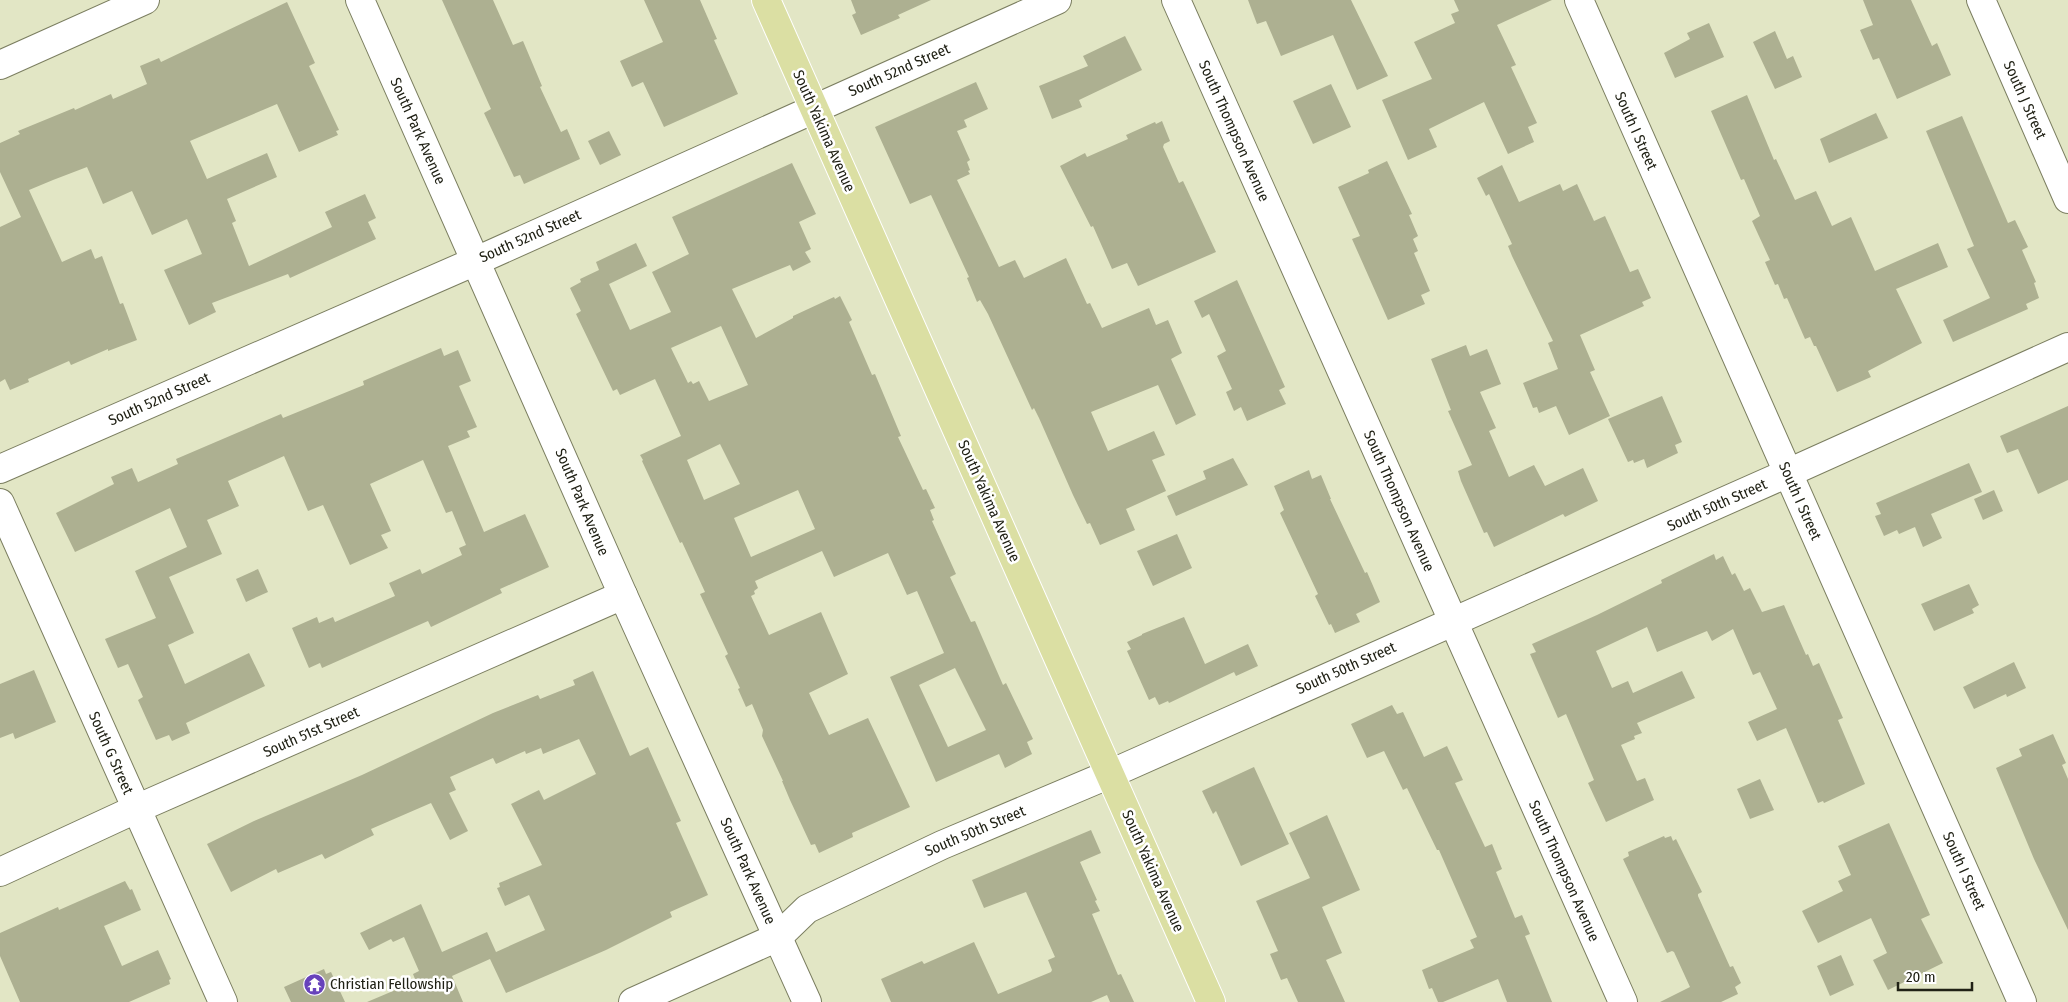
<svg xmlns="http://www.w3.org/2000/svg" width="2068" height="1002" viewBox="0 0 2068 1002" font-family="'Fira Sans Condensed',sans-serif">
<style>
.building{fill:#adb091;fill-rule:evenodd}
.lines{fill:none;stroke-linecap:round;stroke-linejoin:round}
.minor-casing{stroke:#7b7e60;stroke-width:30}
.major-casing{stroke:#fff;stroke-width:30}
.minor{stroke:#fff;stroke-width:28}
.major{stroke:#dbdfa3;stroke-width:28}
.labels{text-anchor:middle;dominant-baseline:central;stroke-width:5;stroke-linejoin:round;paint-order:stroke}
.street-label{font-size:15px;fill:#202115;stroke:#fff}
.poi-label{font-size:15px;fill:#202115;stroke:#fff;text-anchor:start}
</style>
<rect width="100%" height="100%" fill="#e2e6c5"/>
<g class="building">
<polygon points="442,0 493,0 513,45 523,41 542,86 540,87 561,132 567,129 580,159 524,184 520,175 514,177 484,113 491,109"/>
<polygon points="644,0 700,0 717,39 714,40 738,94 664,127 643,82 632,87 620,61 663,42"/>
<polygon points="851,0 931,0 898,15 900,18 861,35 852,15 856,13"/>
<polygon points="1248,0 1351,0 1388,76 1357,90 1333,35 1281,56 1266,21 1257,24"/>
<polygon points="1454,0 1552,0 1497,25 1516,65 1511,67 1537,123 1528,127 1534,142 1508,154 1484,102 1429,129 1437,147 1408,160 1382,100 1432,79 1414,42 1455,23 1451,14 1459,11"/>
<polygon points="1863,0 1911,0 1932,46 1937,43 1951,75 1897,99 1879,58 1873,60 1860,30 1873,25"/>
<polygon points="287,2 315,63 309,66 339,130 336,131 338,135 299,152 277,104 190,141 207,179 267,153 277,177 227,199 236,221 232,223 249,266 332,227 325,212 365,194 376,218 368,222 376,239 290,278 288,274 212,303 216,312 189,325 164,270 202,254 187,219 152,235 132,191 103,204 87,167 53,180 29,190 62,262 91,249 95,259 102,256 120,304 123,303 137,340 108,351 108,349 71,365 69,361 28,379 29,382 10,390 5,379 0,382 0,227 21,217 0,172 0,143 20,134 18,131 74,108 75,110 111,94 113,99 147,84 140,66 159,58 161,62"/>
<polygon points="1709,23 1724,57 1675,78 1664,53 1690,39 1687,33"/>
<polygon points="1775,31 1787,59 1793,56 1802,77 1775,89 1753,42"/>
<polygon points="1125,36 1142,70 1079,100 1082,107 1052,119 1039,86 1088,66 1083,56"/>
<polygon points="976,82 988,109 964,120 967,127 957,131 970,160 967,162 970,170 968,171 970,174 957,180 999,267 1015,260 1024,278 1066,258 1087,304 1090,303 1102,328 1149,308 1156,325 1168,320 1182,353 1171,359 1196,415 1176,425 1158,385 1091,412 1108,451 1154,431 1165,455 1152,460 1166,491 1126,509 1135,530 1100,545 1090,523 1087,524 1073,495 1039,418 1034,408 1032,410 988,314 980,300 977,302 967,278 969,277 931,195 910,204 875,127"/>
<polygon points="1331,84 1351,127 1313,144 1293,101"/>
<polygon points="1747,95 1774,160 1776,159 1795,200 1816,191 1832,226 1851,217 1875,271 1938,243 1948,267 1896,289 1922,343 1868,371 1871,377 1837,392 1816,346 1814,346 1810,337 1805,339 1787,298 1784,299 1778,284 1775,285 1765,262 1770,260 1752,221 1760,216 1744,179 1741,180 1711,111"/>
<polygon points="1876,113 1888,138 1829,163 1820,139"/>
<polygon points="1962,116 2008,223 2015,220 2028,247 2022,250 2036,282 2034,283 2039,298 2026,304 2028,309 1953,342 1943,320 1990,298 1967,249 1974,246 1926,131"/>
<polygon points="1162,121 1170,141 1164,144 1163,147 1179,183 1183,181 1216,252 1138,286 1127,263 1112,269 1093,226 1091,227 1060,166 1085,153 1087,157 1128,139 1126,135 1155,122 1156,124"/>
<polygon points="609,131 621,155 600,165 588,141"/>
<polygon points="1387,161 1412,214 1409,215 1418,236 1413,239 1418,251 1414,253 1430,291 1421,295 1425,304 1388,320 1352,239 1360,236 1338,187 1369,173 1368,170"/>
<path d="M792,163L816,214L799,222L811,249L805,252L811,262L793,271L790,265L732,289L756,338L793,318V316L834,297L835,299L840,296L852,320L849,322L872,375L875,374L901,436L898,437L923,490L926,489L935,508L930,510L934,520L932,521L956,574L950,577L971,622L975,621L1003,685L1006,683L1033,739L1027,742L1032,754L1005,768L999,754L936,782L890,677L944,653L917,591L907,595L888,553L834,577L822,551L755,581L758,588L754,591L755,594L751,596L769,635L821,612L848,674L809,693L829,735L868,718L910,807L852,833L853,837L819,853L815,844L811,845L790,800L782,781H783L762,736L763,730L752,704L746,707L738,689L740,688L725,656L728,654L700,594L705,592L682,542L680,543L642,461L643,460L640,455L681,436L655,379L620,395L617,389L613,391L576,314L581,311L570,288L581,282L580,279L599,270L596,262L636,243L647,266L609,284L630,330L671,312L652,272L689,254L672,217ZM721,326L748,385L709,401L699,381L693,384L691,381L688,383L671,348ZM720,444L740,484L704,500L687,460ZM798,490L815,529L751,557L734,518ZM955,668L986,730L948,747L919,685Z"/>
<polygon points="1502,165 1519,202 1560,184 1563,191 1577,184 1594,221 1605,216 1630,272 1638,269 1651,298 1642,302 1644,306 1580,335 1595,370 1590,372 1610,416 1569,435 1556,406 1539,413 1537,407 1533,408 1523,383 1558,369 1548,343 1553,341 1512,256 1508,246 1512,244 1489,194 1486,196 1477,178"/>
<polygon points="1237,280 1285,387 1279,390 1286,404 1247,421 1241,407 1234,411 1226,392 1232,389 1217,356 1226,351 1209,314 1202,318 1194,301"/>
<polygon points="1466,345 1470,356 1487,349 1501,384 1480,392 1496,428 1489,431 1509,477 1534,465 1545,486 1583,468 1598,501 1565,517 1563,514 1494,547 1487,532 1484,533 1461,481 1458,471 1472,465 1448,411 1451,410 1431,359"/>
<polygon points="441,348 444,356 458,350 471,381 459,386 477,427 467,431 470,437 448,446 484,532 525,514 549,567 500,589 502,593 431,627 428,621 322,668 320,663 309,668 292,628 317,617 319,623 333,617 335,622 395,596 389,583 420,569 422,574 462,555 459,548 466,545 452,511 446,513 423,460 370,484 391,531 381,535 388,548 350,565 323,505 308,511 284,456 228,481 239,506 207,520 222,554 169,577 194,633 168,645 185,684 249,653 265,686 186,723 190,733 172,741 169,735 156,740 138,700 143,697 128,664 118,668 105,639 156,618 135,571 187,547 170,508 75,552 56,513 114,484 111,477 132,468 138,482 178,464 176,459 281,414 283,418 364,385 363,381"/>
<polygon points="1662,396 1682,442 1675,445 1678,453 1647,468 1644,459 1634,463 1633,460 1628,462 1608,419"/>
<polygon points="2068,406 2068,480 2038,494 2018,449 2007,453 2000,436"/>
<polygon points="1233,458 1248,485 1176,516 1167,496 1206,479 1203,471"/>
<polygon points="1969,463 1982,492 1931,514 1942,538 1923,547 1915,527 1899,534 1897,530 1884,536 1875,516 1881,514 1876,503"/>
<polygon points="1309,470 1312,479 1321,475 1331,499 1330,499 1365,573 1367,572 1380,602 1356,614 1360,622 1335,633 1331,624 1329,625 1315,596 1318,594 1280,513 1284,510 1274,486"/>
<polygon points="1994,490 2003,511 1983,520 1974,499"/>
<polygon points="1177,534 1192,568 1153,586 1137,551"/>
<polygon points="1714,554 1716,560 1723,556 1732,575 1735,573 1744,591 1750,588 1762,612 1784,605 1806,655 1808,654 1813,666 1819,663 1843,718 1838,720 1865,784 1824,803 1823,801 1818,803 1786,728 1757,741 1748,722 1777,709 1760,672 1753,675 1733,629 1712,641 1707,631 1657,652 1647,627 1596,651 1612,688 1628,681 1633,693 1682,671 1695,698 1637,723 1642,733 1634,736 1635,739 1621,745 1637,781 1645,778 1654,800 1606,822 1588,783 1594,780 1566,714 1558,718 1530,654 1536,652 1532,644 1597,615 1662,583 1661,580"/>
<polygon points="258,569 268,592 246,602 236,579"/>
<polygon points="1969,584 1979,605 1972,609 1974,613 1934,631 1921,604"/>
<polygon points="1184,617 1205,664 1248,644 1258,666 1236,676 1234,672 1169,703 1168,701 1159,705 1155,697 1149,700 1127,651 1131,649 1127,642 1142,635 1142,634"/>
<polygon points="2014,662 2026,688 2007,697 2006,694 1974,709 1963,687"/>
<polygon points="34,670 56,722 15,739 13,733 0,738 0,684"/>
<polygon points="593,671 630,756 648,747 681,821 676,823 708,895 670,912 672,917 606,950 506,993 490,959 452,976 463,1002 367,1002 412,983 412,981 415,979 413,974 419,971 404,937 393,942 391,939 369,950 360,933 421,904 442,952 487,932 496,952 545,930 529,895 505,906 497,888 500,887 499,883 542,865 511,804 539,790 544,800 596,774 579,739 543,754 541,748 526,754 525,751 496,764 493,758 450,777 456,790 449,793 468,831 450,840 431,803 371,829 374,835 325,859 322,854 278,873 276,869 231,892 207,844 254,821 362,775 493,713 538,695 540,699 575,685 573,680"/>
<polygon points="1392,705 1397,714 1403,712 1424,757 1447,746 1463,780 1455,783 1485,847 1492,844 1502,869 1496,872 1515,918 1522,915 1530,934 1525,936 1552,1002 1507,1002 1498,979 1443,1002 1438,1002 1432,988 1429,989 1422,970 1474,948 1470,940 1477,937 1439,850 1437,850 1407,788 1403,790 1384,751 1367,758 1351,724"/>
<polygon points="2053,734 2066,763 2062,765 2068,779 2068,930 2034,859 1996,768 2022,756 2019,749"/>
<polygon points="1254,767 1289,844 1241,866 1216,811 1213,814 1202,791"/>
<polygon points="1760,779 1774,810 1750,819 1737,789"/>
<polygon points="1327,815 1360,890 1322,907 1342,953 1326,960 1345,1002 1298,1002 1287,978 1281,980 1270,954 1278,951 1256,901 1310,878 1289,833"/>
<polygon points="1889,823 1930,915 1921,919 1943,963 1888,990 1873,960 1887,953 1871,918 1818,943 1802,911 1843,891 1838,881 1851,875 1838,846"/>
<polygon points="1091,830 1101,853 1080,862 1097,900 1095,901 1100,911 1092,914 1118,975 1121,974 1134,1002 1110,1002 1107,995 1091,1002 891,1002 881,979 922,961 924,964 974,942 998,994 1051,972 1052,970 1048,960 1055,957 1026,892 984,908 972,880"/>
<polygon points="1664,836 1665,838 1671,836 1673,841 1676,839 1702,892 1698,894 1698,896 1730,967 1733,966 1741,983 1735,987 1738,994 1721,1002 1660,1002 1690,987 1674,952 1672,951 1667,953 1623,859 1629,856 1628,852"/>
<polygon points="125,881 130,890 132,889 141,910 104,926 122,966 158,950 171,979 169,980 170,984 129,1002 20,1002 0,956 0,933 58,907 59,910"/>
<polygon points="1841,955 1854,985 1830,996 1817,966"/>
<polygon points="324,969 326,974 331,972 345,1002 291,1002 284,987"/>
</g>
<g class="lines">
<defs>
<g id="minor">
<polyline points="360,0 623,595 807,1002"/>
<polyline points="1176,0 1623,1002"/>
<polyline points="1579,0 2022,1002"/>
<polyline points="1981,0 2068,199"/>
<polyline points="0,65 145,0"/>
<polyline points="0,469 476,261 1057,0"/>
<polyline points="0,503 223,1002"/>
<polyline points="0,872 136,809 623,595"/>
<polyline points="633,1002 778,937 807,909 942,845 1110,774 1788,473 2068,347"/>
</g>
<polyline id="major" points="766,0 1211,1002"/>
</defs>
<use href="#minor" class="minor-casing"/>
<use href="#major" class="major-casing"/>
<use href="#minor" class="minor"/>
<use href="#major" class="major"/>
</g>
<defs>
<symbol id="temple-disc" viewBox="-11 -11 22 22"><circle r="9.5" fill="#6742bb" stroke="#fff"/><path d="M0-6L5-2H3V0L6.5 2.5H4V6H1.5V3h-3V6H-4V2.5H-6.5L-3 0V-2H-5Z" fill="#fff"/></symbol>
</defs>
<g fill-rule="evenodd">
<use href="#temple-disc" x="302" y="972" width="25" height="25"/>
</g>
<g class="labels">
<g class="street-label">
<text transform="translate(899 70) rotate(-24)">South 52nd Street</text>
<text transform="translate(2025 100) rotate(66)">South J Street</text>
<text transform="translate(418 131) rotate(66)">South Park Avenue</text>
<text transform="translate(824 131) rotate(66)">South Yakima Avenue</text>
<text transform="translate(1234 131) rotate(66)">South Thompson Avenue</text>
<text transform="translate(1636 131) rotate(66)">South I Street</text>
<text transform="translate(530 236) rotate(-24)">South 52nd Street</text>
<text transform="translate(159 399) rotate(-24)">South 52nd Street</text>
<text transform="translate(989 501) rotate(66)">South Yakima Avenue</text>
<text transform="translate(1399 501) rotate(66)">South Thompson Avenue</text>
<text transform="translate(1800 501) rotate(66)">South I Street</text>
<text transform="translate(582 502) rotate(67)">South Park Avenue</text>
<text transform="translate(1717 505) rotate(-24)">South 50th Street</text>
<text transform="translate(1346 668) rotate(-24)">South 50th Street</text>
<text transform="translate(311 732) rotate(-24)">South 51st Street</text>
<text transform="translate(111 753) rotate(66)">South G Street</text>
<text transform="translate(975 831) rotate(-23)">South 50th Street</text>
<text transform="translate(748 871) rotate(66)">South Park Avenue</text>
<text transform="translate(1153 871) rotate(66)">South Yakima Avenue</text>
<text transform="translate(1564 871) rotate(66)">South Thompson Avenue</text>
<text transform="translate(1964 871) rotate(66)">South I Street</text>
</g>
<g class="poi-label">
<text x="330" y="984">Christian Fellowship</text>
</g>
</g>
<path d="M1898 982v8h74v-8" fill="none" stroke="#202115" stroke-width="2.5"/>
<text x="1906" y="982" font-size="15" fill="#202115" stroke="#ffffff" stroke-width="4" paint-order="stroke">20 m</text>
</svg>
